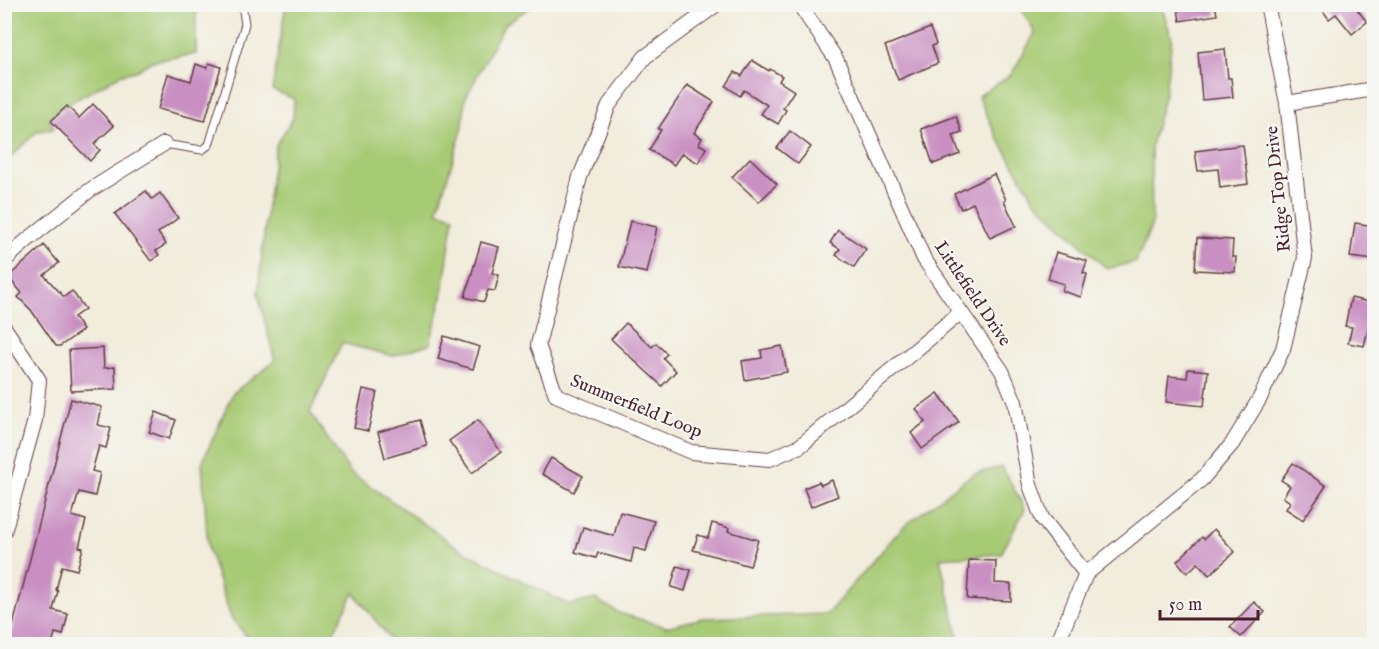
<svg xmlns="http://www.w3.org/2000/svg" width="1379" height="649" viewBox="0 0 1379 649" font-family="'IM FELL English',serif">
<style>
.green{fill:#a7ca74;stroke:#787450;stroke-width:1.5}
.building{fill:#c98fc2}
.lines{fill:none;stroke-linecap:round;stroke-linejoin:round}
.lane-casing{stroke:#633e45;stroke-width:9}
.street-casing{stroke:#633e45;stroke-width:16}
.lane{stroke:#fff;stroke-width:7}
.street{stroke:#fff;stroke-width:14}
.labels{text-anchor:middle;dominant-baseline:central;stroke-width:4.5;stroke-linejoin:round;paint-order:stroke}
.street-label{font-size:18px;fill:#4a1f2b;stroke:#f6f6f2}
</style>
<rect width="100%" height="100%" fill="#f6f6f2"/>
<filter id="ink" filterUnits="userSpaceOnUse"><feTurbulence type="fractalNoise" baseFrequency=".0167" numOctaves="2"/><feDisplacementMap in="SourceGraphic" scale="12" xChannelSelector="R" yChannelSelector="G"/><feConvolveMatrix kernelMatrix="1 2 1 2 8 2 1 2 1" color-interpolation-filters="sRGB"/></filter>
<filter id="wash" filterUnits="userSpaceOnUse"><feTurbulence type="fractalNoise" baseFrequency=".008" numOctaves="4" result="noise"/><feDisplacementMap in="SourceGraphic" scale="24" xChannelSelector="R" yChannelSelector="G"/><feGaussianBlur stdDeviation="1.35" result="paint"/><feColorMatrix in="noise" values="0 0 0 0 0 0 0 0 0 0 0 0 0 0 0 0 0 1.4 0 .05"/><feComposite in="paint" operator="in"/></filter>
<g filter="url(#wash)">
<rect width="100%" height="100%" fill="#f1ecdb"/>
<g class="green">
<polygon points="5,4 199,5 196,15 196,54 152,61 136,71 122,74 59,109 49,120 54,129 37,131 5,163"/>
<polygon points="286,5 534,5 504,25 465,99 463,127 437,211 454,216 442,298 430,344 393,356 342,343 310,412 350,472 460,549 569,605 595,599 619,613 666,627 703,618 827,614 903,527 973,474 1002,467 1025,509 1001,554 940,558 960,644 394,644 354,593 328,644 253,644 231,618 208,549 202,463 233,393 275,361 258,294 267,205 276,145 293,118 294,99 272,90"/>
<polygon points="1019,5 1161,5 1172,38 1165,93 1151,146 1152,224 1136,262 1107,269 1035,201 996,135 978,96 1011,75 1035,33"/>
</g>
<g id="blocks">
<g class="building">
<polygon points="1177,4 1215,4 1217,15 1180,21"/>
<polygon points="1318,4 1353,4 1367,22 1352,34 1336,14 1329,19"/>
<polygon points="930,28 936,44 932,46 938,63 898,80 885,46"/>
<polygon points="1225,49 1228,78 1231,78 1233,97 1202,100 1198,52"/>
<polygon points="752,60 769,71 770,69 782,76 779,81 794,91 783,108 786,110 778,124 761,114 767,105 744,90 740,96 726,86 735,72 742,76"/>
<polygon points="209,63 221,67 205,121 158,109 168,74 191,81 196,64 207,68"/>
<polygon points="687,85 714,102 694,133 702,138 699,144 706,148 698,163 682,153 674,165 649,150 661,130 658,129"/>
<polygon points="93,104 114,126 94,144 100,150 90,161 51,121 67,106 79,118"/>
<polygon points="956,116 962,132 953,135 960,154 933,164 921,129"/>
<polygon points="790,131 811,147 798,164 777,148"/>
<polygon points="1243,145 1248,184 1220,188 1218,169 1198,171 1195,151"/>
<polygon points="750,158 777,184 759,202 732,177"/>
<polygon points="994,174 1006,200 1004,201 1016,226 990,238 973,203 961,209 954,194"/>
<polygon points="146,191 152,199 160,193 178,218 158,233 166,244 156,251 159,255 151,261 115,214"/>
<polygon points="630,221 657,227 647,273 619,267"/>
<polygon points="1355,223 1374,226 1374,260 1350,257"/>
<polygon points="838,230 866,249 854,267 836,255 840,249 830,243"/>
<polygon points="1197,238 1233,240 1232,257 1236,257 1235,272 1195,270"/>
<polygon points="481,242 499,247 492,273 499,275 495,291 488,290 484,302 465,297"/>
<polygon points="44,245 59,263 44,275 64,297 72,291 85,309 74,317 83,330 60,346 56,346 31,310 18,297 22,293 8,277"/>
<polygon points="1056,252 1087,261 1083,273 1087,274 1081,297 1062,291 1064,284 1048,279"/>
<polygon points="1351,298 1374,303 1374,323 1370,322 1364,346 1348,343 1352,327 1345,326"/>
<polygon points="626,323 652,347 656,343 667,354 663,358 676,371 662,386 611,339"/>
<polygon points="444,336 480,347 473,369 438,359"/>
<polygon points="782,346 787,372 745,380 742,361 762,358 761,350"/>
<polygon points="103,348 104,368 115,367 116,389 71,391 69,350"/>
<polygon points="1188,369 1208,371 1204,406 1166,402 1169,376 1187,378"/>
<polygon points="363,389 377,392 368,431 354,428"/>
<polygon points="938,393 959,422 922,449 911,433 925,422 916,409"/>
<polygon points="71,399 102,407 98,425 111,428 106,448 99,446 92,471 100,473 95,496 79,492 72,516 86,520 79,547 83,548 77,570 62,566 56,590 58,591 53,610 68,614 63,635 55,633 52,645 8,645"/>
<polygon points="156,412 176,420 169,439 149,432"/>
<polygon points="420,420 427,446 385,458 378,432"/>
<polygon points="478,420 501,452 472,473 449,441"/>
<polygon points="551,458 583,476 574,492 542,474"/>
<polygon points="1293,463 1326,486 1303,520 1286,509 1290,502 1283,497 1290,486 1281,480"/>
<polygon points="832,480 838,496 811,507 804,488 819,482 821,485"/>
<polygon points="620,512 654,521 646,551 634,548 631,562 598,553 596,558 575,552 583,527 614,536"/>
<polygon points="712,523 729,528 728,531 758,540 750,566 693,550 698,535 708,538"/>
<polygon points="1214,529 1235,552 1209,575 1198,563 1187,573 1177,561 1202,537 1204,539"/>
<polygon points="969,560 996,561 995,583 1011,584 1011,601 967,599"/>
<polygon points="677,566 691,570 685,591 671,587"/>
<polygon points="1254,602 1265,612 1241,637 1230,627"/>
</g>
</g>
</g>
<g filter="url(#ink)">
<use href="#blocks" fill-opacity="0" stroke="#633e45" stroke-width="1.5"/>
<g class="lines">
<defs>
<polyline id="lane" points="164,144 202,150 209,145 245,24 242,4"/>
<g id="street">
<polyline points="717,4 645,57 609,105 580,177 538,345 556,395 691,452 770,459 800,446 960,313"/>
<polyline points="799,4 836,59 924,259 1002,371 1015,402 1030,485 1042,518 1086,574"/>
<polyline points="1287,103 1374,89"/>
<polyline points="4,261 25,242 90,190 164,144"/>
<polyline points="4,327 39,380 35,420 4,532"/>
<polyline points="1057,644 1086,574 1202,479 1232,444 1260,398 1283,349 1305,258 1287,103 1267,4"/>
</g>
</defs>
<use href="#lane" class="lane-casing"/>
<use href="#street" class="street-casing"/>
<use href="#lane" class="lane"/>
<use href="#street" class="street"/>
</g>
</g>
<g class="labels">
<g class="street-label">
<text transform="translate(1279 189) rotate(-96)">Ridge Top Drive</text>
<text transform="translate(972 294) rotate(56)">Littlefield Drive</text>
<text transform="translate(636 407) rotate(22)">Summerfield Loop</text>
</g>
</g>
<rect width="1379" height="649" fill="none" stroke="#f6f6f2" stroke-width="24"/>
<path d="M1160 610v9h98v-9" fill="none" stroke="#4a1f2b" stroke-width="3"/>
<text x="1169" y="610" font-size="18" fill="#4a1f2b" stroke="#f6f6f2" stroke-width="4.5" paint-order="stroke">50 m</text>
</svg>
